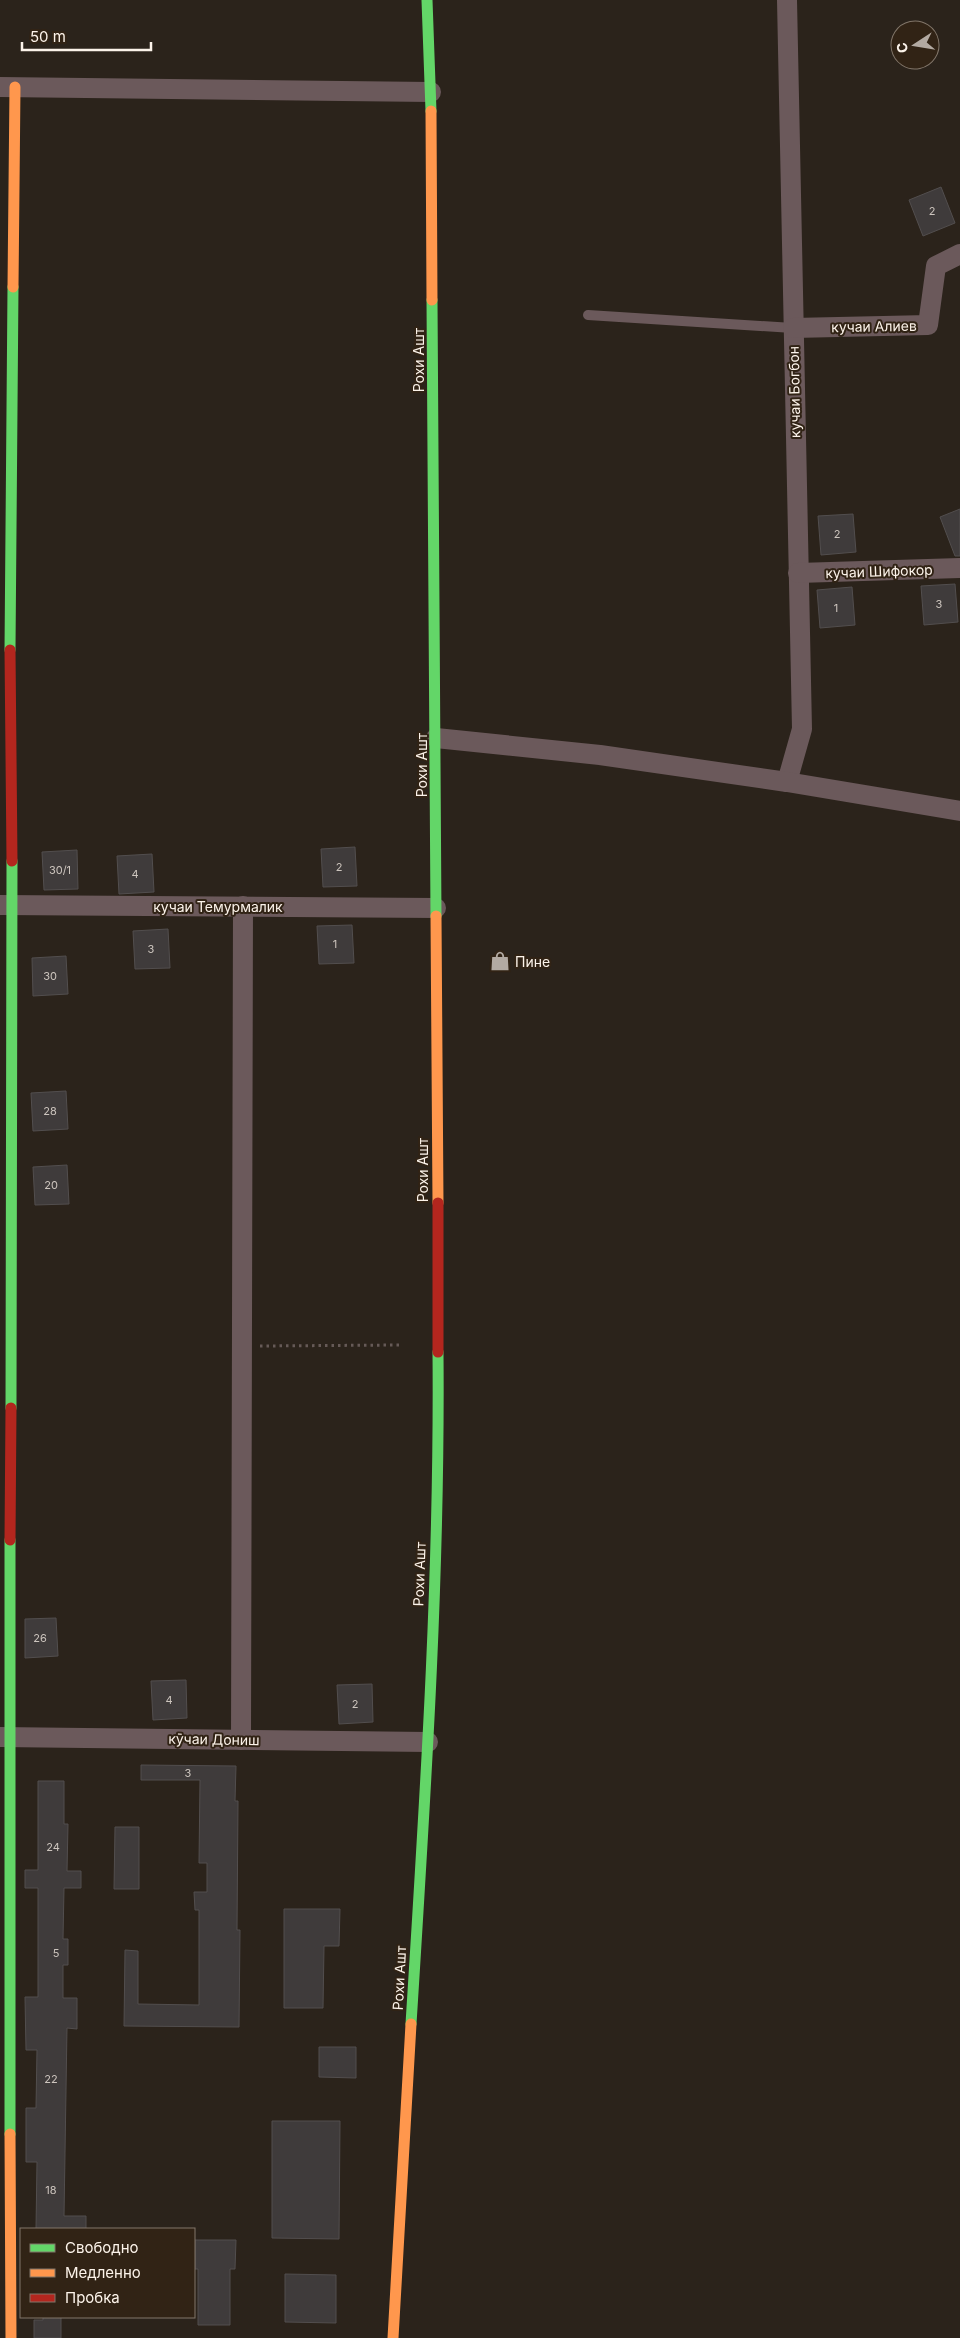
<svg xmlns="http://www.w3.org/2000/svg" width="960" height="2338" viewBox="0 0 960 2338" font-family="Inter,sans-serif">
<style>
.building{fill:#3f3b3b;stroke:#524e4e}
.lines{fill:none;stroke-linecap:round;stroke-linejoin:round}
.path{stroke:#665a57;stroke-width:3;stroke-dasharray:2.5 4;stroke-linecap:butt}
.lane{stroke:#6b595b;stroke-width:10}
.street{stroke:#6b595b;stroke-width:20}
.fast{stroke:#63d668;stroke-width:11}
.slow{stroke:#ff974d;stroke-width:11}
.jam{stroke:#b3261e;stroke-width:11}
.labels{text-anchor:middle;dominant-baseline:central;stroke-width:4;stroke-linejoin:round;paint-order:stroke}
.number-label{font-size:11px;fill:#cdc5be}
.street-label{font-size:14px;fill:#fcf3ea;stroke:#312315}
.poi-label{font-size:14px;fill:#fcf3ea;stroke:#312315;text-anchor:start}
</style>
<rect width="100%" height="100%" fill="#2b231b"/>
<g class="building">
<polygon points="941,187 955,223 923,236 909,200"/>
<polygon points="960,509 960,556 955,556 940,517"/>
<polygon points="853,514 856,552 821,555 818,516"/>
<polygon points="955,584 958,622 924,625 921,586"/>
<polygon points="852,587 855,625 820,628 817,590"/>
<polygon points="355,847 357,886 323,887 321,849"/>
<polygon points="77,850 78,889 44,890 42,852"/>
<polygon points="152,854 154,892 119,894 117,856"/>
<polygon points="352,925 354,963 319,964 317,926"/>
<polygon points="168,929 170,968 135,969 133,931"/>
<polygon points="66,956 68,994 33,996 32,958"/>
<polygon points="66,1091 68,1129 33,1131 31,1093"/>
<polygon points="67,1165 69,1204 35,1205 33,1167"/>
<polygon points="56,1618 58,1656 25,1658 25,1619"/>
<polygon points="186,1680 187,1718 153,1720 151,1681"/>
<polygon points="372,1684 373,1722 339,1724 337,1685"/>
<polygon points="141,1765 236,1766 235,1801 238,1801 237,1930 240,1930 239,2027 124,2026 125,1950 138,1951 138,2004 199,2005 199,1910 195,1910 194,1892 207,1892 207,1863 199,1863 200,1780 141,1780"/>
<polygon points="38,1781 64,1781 64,1824 68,1824 67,1871 81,1871 81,1888 64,1888 63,1939 68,1939 68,1965 63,1965 63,1998 77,1998 77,2029 67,2028 64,2216 86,2216 86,2229 36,2229 37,2162 26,2162 26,2108 36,2108 37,2050 26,2050 25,1997 38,1997 38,1888 25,1888 25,1870 38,1870"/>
<polygon points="115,1827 139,1827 139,1889 114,1889"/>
<polygon points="284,1909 340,1909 339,1946 324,1946 323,2008 284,2008"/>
<polygon points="319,2047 356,2047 356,2078 319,2077"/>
<polygon points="272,2121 340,2121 339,2239 272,2238"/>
<polygon points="195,2240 236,2240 235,2269 230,2269 230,2325 198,2325 198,2269 195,2269"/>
<polygon points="285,2274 336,2275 336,2323 285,2322"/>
<polygon points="43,2317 61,2317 61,2338 34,2338 34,2320 43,2320"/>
</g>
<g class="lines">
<polyline class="path" points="260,1346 399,1345"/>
<polyline class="lane" points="588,315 793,328"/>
<g class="street">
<polyline points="787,0 802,729 787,782"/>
<polyline points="0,87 431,92"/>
<polyline points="793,328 928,325 936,266 960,254"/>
<polyline points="798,573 960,568"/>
<polyline points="436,738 600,755 787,782 960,811"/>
<polyline points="0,905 436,908"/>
<polyline points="0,1737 428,1742"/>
<polyline points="241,1740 243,906"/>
</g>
<g class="fast">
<polyline points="427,0 431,111"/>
<polyline points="432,300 436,916"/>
<polyline points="10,650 13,287"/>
<polyline points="11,1408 12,861"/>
<polyline points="10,1540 10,2134"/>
<path d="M411,2024C425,1800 440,1576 438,1352"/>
</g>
<g class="slow">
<polyline points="431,111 432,300"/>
<polyline points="13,287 15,87"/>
<polyline points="436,916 438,1203"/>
<polyline points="10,2134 11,2338"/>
<polyline points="393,2338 411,2024"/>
</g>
<g class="jam">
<polyline points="10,650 12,861"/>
<polyline points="438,1203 438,1352"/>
<polyline points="10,1540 11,1408"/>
</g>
</g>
<defs>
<symbol id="shop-bare" viewBox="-9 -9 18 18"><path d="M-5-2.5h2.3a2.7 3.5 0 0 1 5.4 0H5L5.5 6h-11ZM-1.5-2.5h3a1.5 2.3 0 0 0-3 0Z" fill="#b3aaa2" stroke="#312315" stroke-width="2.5" paint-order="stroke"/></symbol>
</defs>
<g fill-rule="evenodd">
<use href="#shop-bare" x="486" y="947" width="28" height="28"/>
</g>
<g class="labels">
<g class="number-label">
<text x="932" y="211">2</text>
<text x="837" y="534">2</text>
<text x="939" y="604">3</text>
<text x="836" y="608">1</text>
<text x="339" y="867">2</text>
<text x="60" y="870">30/1</text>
<text x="135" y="874">4</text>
<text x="335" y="944">1</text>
<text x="151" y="949">3</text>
<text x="50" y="976">30</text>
<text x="50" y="1111">28</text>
<text x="51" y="1185">20</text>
<text x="40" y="1638">26</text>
<text x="169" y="1700">4</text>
<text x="355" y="1704">2</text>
<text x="188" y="1773">3</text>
<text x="53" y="1847">24</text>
<text x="56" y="1953">5</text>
<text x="51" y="2079">22</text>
<text x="51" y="2190">18</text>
</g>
<g class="street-label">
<text transform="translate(874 326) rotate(-1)">кучаи Алиев</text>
<text transform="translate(418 360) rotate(-90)">Рохи Ашт</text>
<text transform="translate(794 392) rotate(-91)">кучаи Богбон</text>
<text transform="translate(879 571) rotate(-2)">кучаи Шифокор</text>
<text transform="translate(421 765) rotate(-90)">Рохи Ашт</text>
<text x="218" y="906">кучаи Темурмалик</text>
<text transform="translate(422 1170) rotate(-90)">Рохи Ашт</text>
<text transform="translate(419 1574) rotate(-88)">Рохи Ашт</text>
<text transform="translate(214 1739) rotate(1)">кӯчаи Дониш</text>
<text transform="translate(399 1978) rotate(-87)">Рохи Ашт</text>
</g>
<g class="poi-label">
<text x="515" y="961">Пине</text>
</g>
</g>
<rect x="20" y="2228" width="175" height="90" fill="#312315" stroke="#82766a"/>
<rect x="30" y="2244" width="25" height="8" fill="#63d668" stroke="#82766a"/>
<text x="65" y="2253" font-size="15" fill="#fcf3ea">Свободно</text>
<rect x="30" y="2269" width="25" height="8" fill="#ff974d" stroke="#82766a"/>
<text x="65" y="2278" font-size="15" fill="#fcf3ea">Медленно</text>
<rect x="30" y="2294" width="25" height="8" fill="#b3261e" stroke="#82766a"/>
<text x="65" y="2303" font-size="15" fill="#fcf3ea">Пробка</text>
<g transform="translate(915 45) rotate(258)"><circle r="24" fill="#312315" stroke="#82766a"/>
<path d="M0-4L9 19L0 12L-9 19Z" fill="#b3aaa2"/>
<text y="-8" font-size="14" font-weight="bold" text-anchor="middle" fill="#fcf3ea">С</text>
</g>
<path d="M22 42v8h129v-8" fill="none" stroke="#fcf3ea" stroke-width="2.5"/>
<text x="30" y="42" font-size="15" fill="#fcf3ea" stroke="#312315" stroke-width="4" paint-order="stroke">50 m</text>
</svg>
